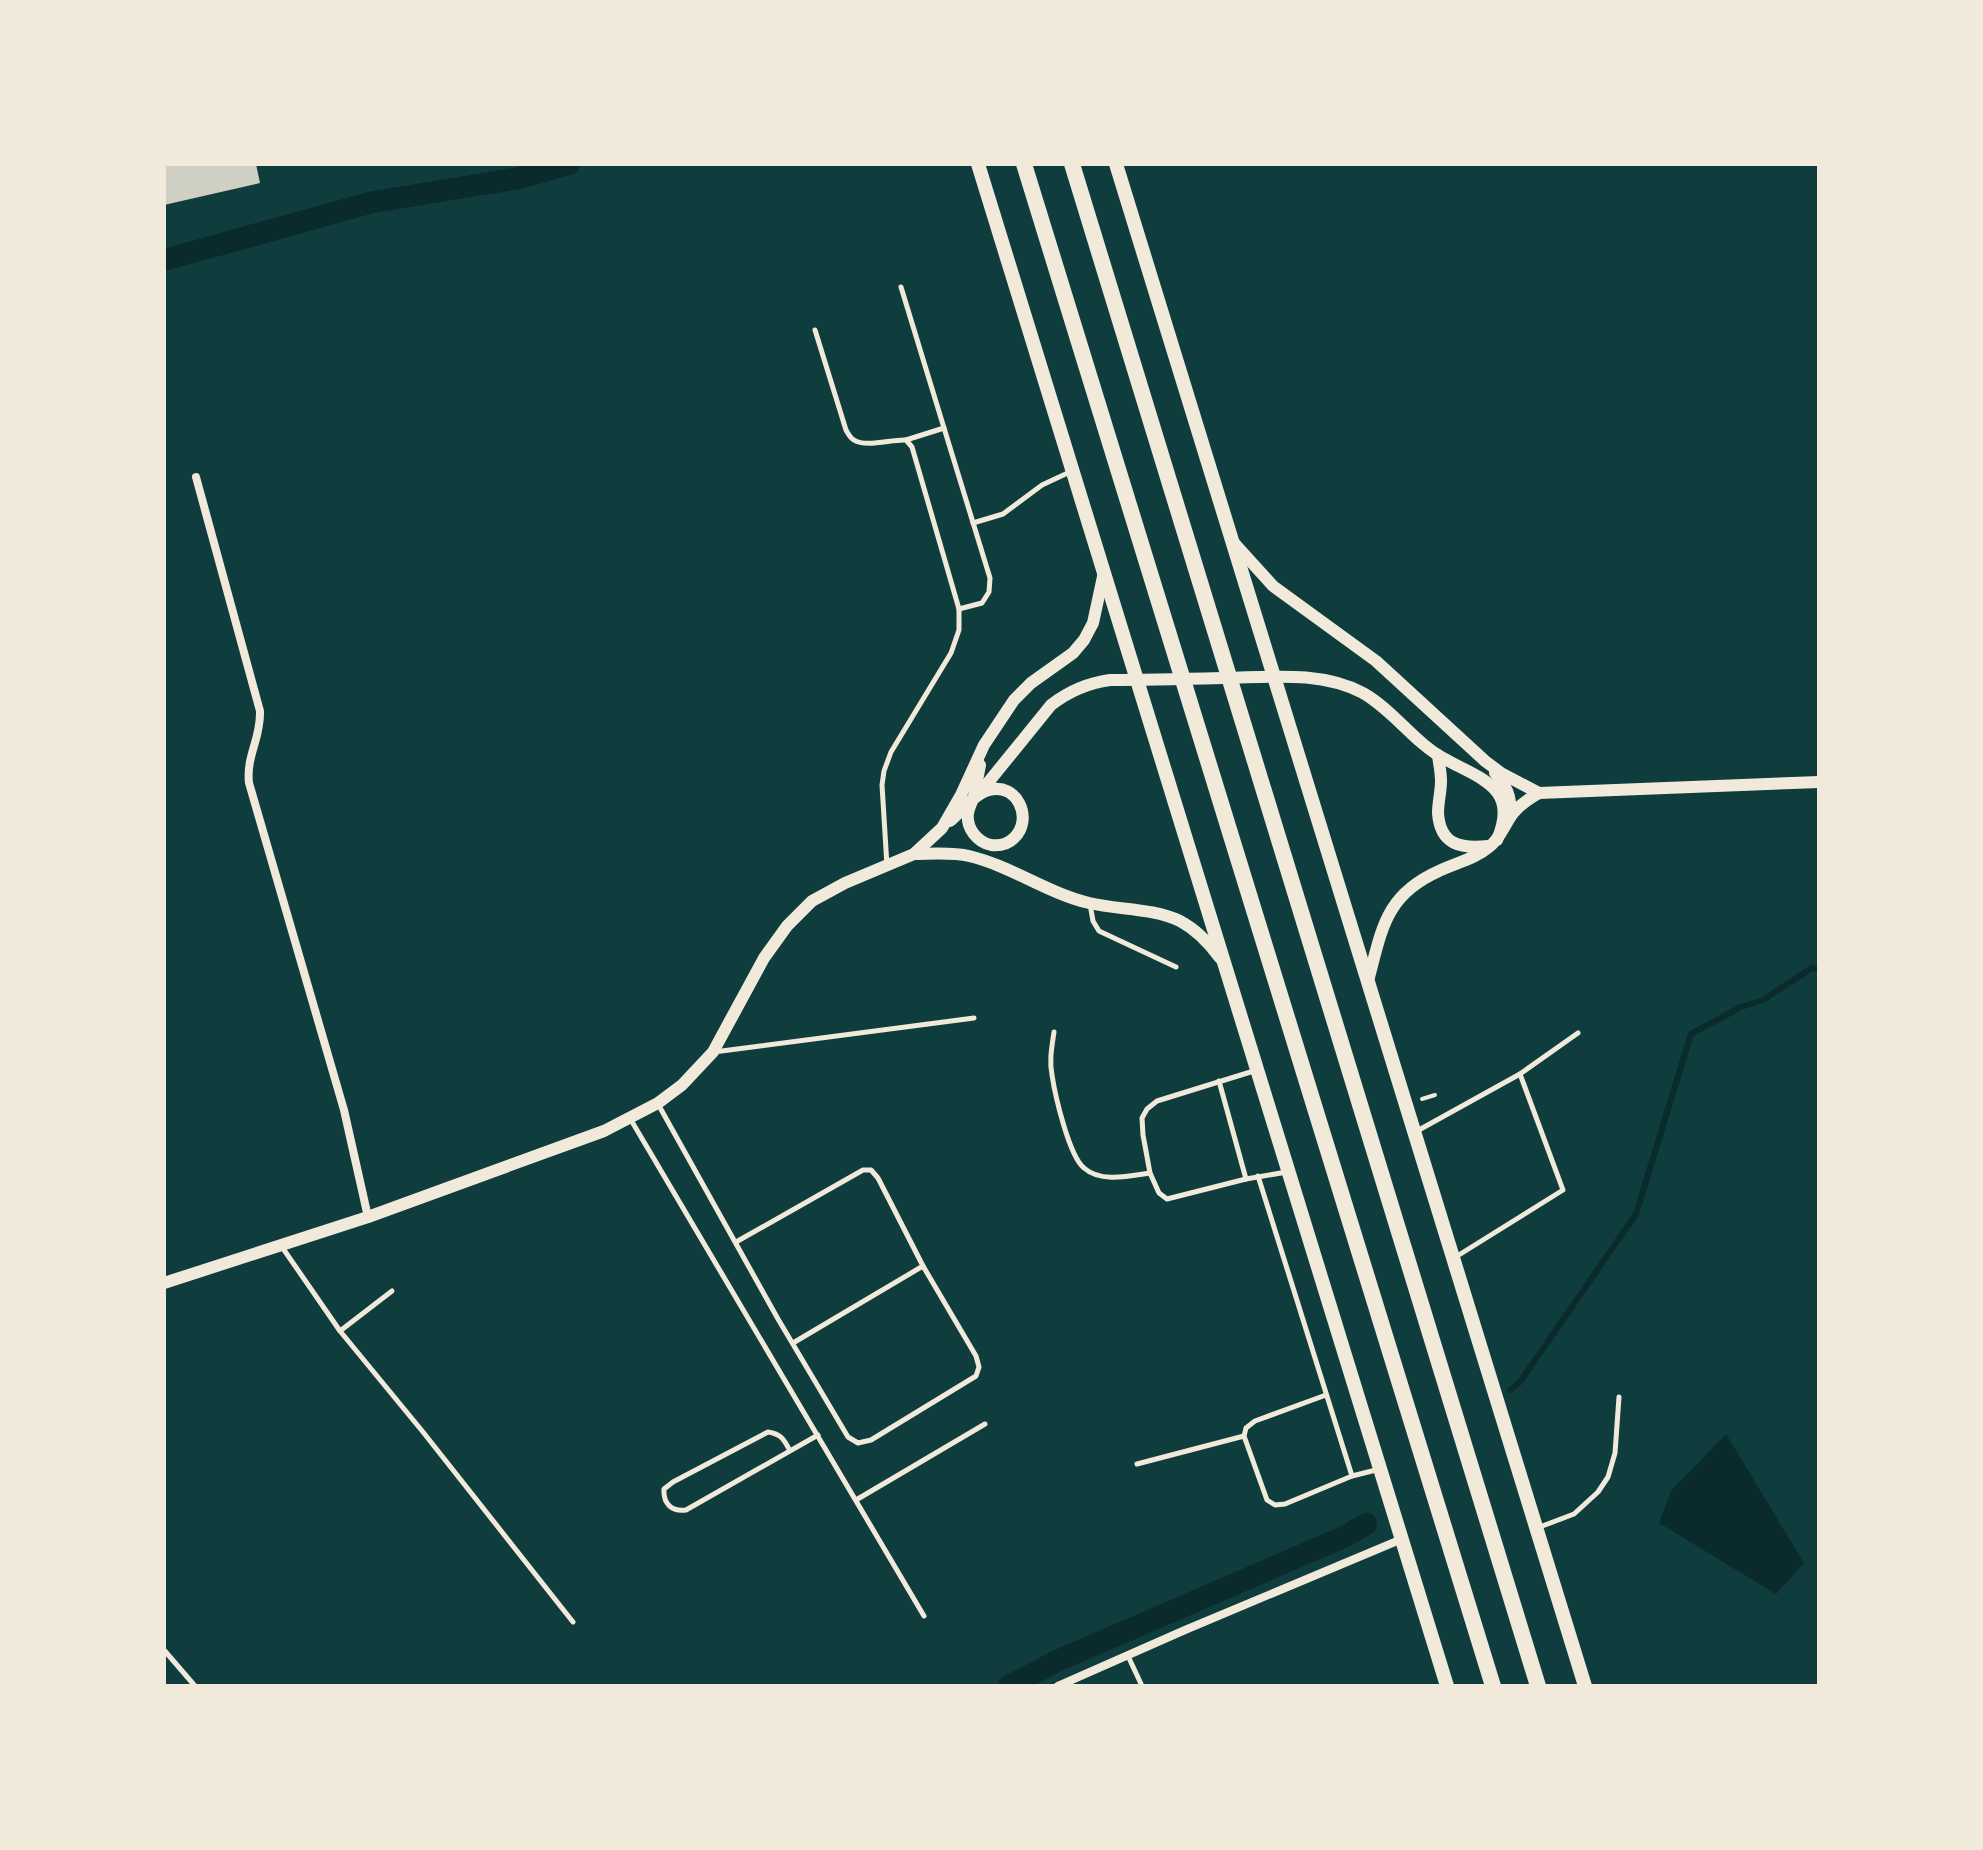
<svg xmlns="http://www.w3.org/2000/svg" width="1983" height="1850" viewBox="0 0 1983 1850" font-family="'PT Sans Narrow',sans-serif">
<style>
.water{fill:#0a2a2b}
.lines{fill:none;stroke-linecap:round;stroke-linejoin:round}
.stream{stroke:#0a2a2b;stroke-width:6}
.canal{stroke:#0a2a2b;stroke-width:22}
.building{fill:#cfcfc3}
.path{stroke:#f1e9da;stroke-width:4}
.service{stroke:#f1e9da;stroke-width:5}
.minor{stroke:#f1e9da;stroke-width:8}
.tertiary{stroke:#f1e9da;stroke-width:12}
.secondary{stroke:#f1e9da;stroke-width:14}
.trunk{stroke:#f1e9da;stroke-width:16}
</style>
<rect width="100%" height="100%" fill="#0f3d3e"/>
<polygon class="water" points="1726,1434 1804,1563 1776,1594 1659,1523 1671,1491"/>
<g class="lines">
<polyline class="stream" points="1510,1390 1520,1382 1636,1214 1691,1034 1741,1007 1763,1000 1812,968 1819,969"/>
<g class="canal">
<polyline points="164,260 373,202 520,178 569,164"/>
<polyline points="1009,1686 1059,1660 1346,1536 1366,1524"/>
</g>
</g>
<polygon class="building" points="164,164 256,164 260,183 164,205"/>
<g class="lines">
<polyline class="path" points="1422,1099 1435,1095"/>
<g class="service">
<polyline points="901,287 944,428 906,440"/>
<path d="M815,330L846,430C848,433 850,438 854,440C866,448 892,439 906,440L912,447L959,609V630L951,653L891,752L884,771L882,785L887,866"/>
<polyline points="944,428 990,578 989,592 982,603 959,609"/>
<polyline points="973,523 1003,514 1042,485 1072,471"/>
<polyline points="1090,904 1093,921 1099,931 1176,967"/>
<path d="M1054,1032C1052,1046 1049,1061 1052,1075C1055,1095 1069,1156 1084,1168C1101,1183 1129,1176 1150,1173"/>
<polyline points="714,1052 974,1018"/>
<polyline points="1257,1070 1157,1101 1147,1109 1142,1118 1143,1135 1150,1173 1159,1193 1167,1199 1246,1179 1287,1172"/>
<polyline points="1520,1074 1578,1033"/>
<polyline points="1219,1081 1246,1179"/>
<polyline points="658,1104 778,1319 848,1437 858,1443 871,1440 976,1376 979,1367 976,1356 923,1266"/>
<polyline points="631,1120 924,1616"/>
<polyline points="1417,1131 1520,1074 1563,1190 1454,1258"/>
<polyline points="1258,1176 1352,1476 1380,1469"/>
<polyline points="736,1242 863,1170 871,1170 878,1178 923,1266 793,1343"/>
<polyline points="282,1247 340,1331 423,1432 573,1622"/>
<polyline points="340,1331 392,1291"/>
<polyline points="1326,1395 1255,1421 1246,1428 1244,1436 1267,1500 1275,1505 1285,1504 1352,1476"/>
<path d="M790,1451C784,1439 781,1434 768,1432L673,1482L664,1489C663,1504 672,1512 686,1510L818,1435"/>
<polyline points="1137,1464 1244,1436"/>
<polyline points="856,1500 985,1424"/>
<polyline points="1537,1528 1574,1514 1598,1492 1608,1477 1615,1453 1619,1397"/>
<polyline points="164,1650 195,1686"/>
<polyline points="1128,1656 1142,1686"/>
</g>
<g class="minor">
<path d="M196,477L260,711C261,739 246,755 249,783L344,1110L368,1217"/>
<polyline points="1058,1686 1185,1630 1402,1539"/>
</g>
<g class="tertiary">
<polyline points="1234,543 1273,586 1376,661 1485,761 1501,773 1539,793 1819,782"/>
<path d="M1438,755C1439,764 1441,772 1441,781C1441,792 1438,802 1438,813C1440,845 1461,849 1488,846"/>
<path d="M1495,773C1506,785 1512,797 1510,814"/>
<path d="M978,795L1051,705C1069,691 1088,683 1110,680C1149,680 1187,679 1226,678C1271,677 1321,671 1363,693C1393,710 1414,742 1443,758C1480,779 1520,787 1497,840"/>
<path d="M950,821C962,811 974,794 989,790C1017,782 1034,819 1014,838C1008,844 999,846 991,845C977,842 966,828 968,813C969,807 972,802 974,796C976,786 978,775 980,765"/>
<path d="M914,854C931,854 952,852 969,856C1011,866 1047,893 1089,903C1119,910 1152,908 1180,921C1197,930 1209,943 1220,958"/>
<path d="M1368,981C1382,929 1385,895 1439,871C1455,863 1475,859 1489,847C1501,838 1505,823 1514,812C1521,804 1530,798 1539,793"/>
<polyline points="164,1283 368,1217 604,1131 658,1103 682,1085 713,1052 764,958 787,926 812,901 845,883 914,854 942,828 961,795 984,745 1014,700 1031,683 1073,653 1084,640 1093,623 1104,572"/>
</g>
<g class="secondary">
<polyline points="978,164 1447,1686"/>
<polyline points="1116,164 1585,1686"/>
</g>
<g class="trunk">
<polyline points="1024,164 1493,1686"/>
<polyline points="1072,164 1538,1686"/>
</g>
</g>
<rect width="1983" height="1850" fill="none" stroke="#f1e9da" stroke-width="332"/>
</svg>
